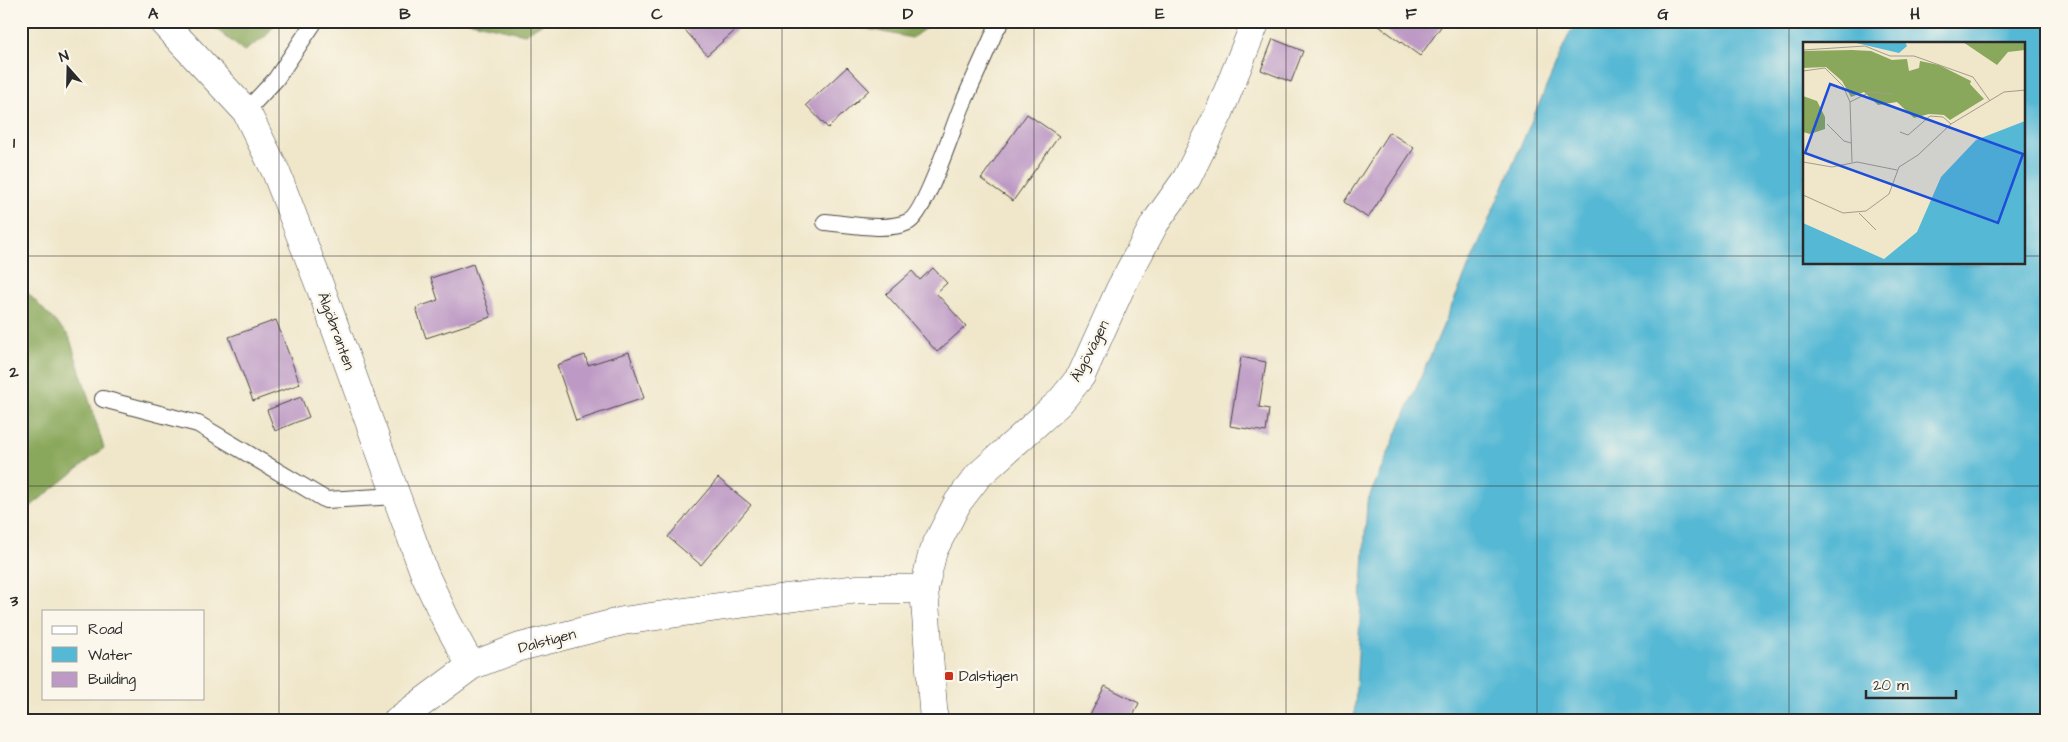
<svg xmlns="http://www.w3.org/2000/svg" width="2068" height="742" viewBox="0 0 2068 742" font-family="'Architects Daughter',sans-serif">
  <style>
    .forest { fill: #8aa85c; stroke: #5a6a44 }
    .water { fill: #55b8d4; stroke: #407280; fill-rule: evenodd }
    .building { fill: #bd9ac5 }
    .lines { fill: none; stroke-linecap: round; stroke-linejoin: round }
    .service-casing { stroke: #494743; stroke-width: 18 }
    .minor-casing { stroke: #494743; stroke-width: 29 }
    .tertiary-casing { stroke: #494743; stroke-width: 29 }
    .service { stroke: #fff; stroke-width: 16 }
    .minor { stroke: #fff; stroke-width: 28 }
    .tertiary { stroke: #fff; stroke-width: 28 }
    .grid { fill: none; stroke: #2b2b2b; stroke-width: 1; stroke-opacity: 0.55 }
    .poi-dot { fill: #c8321e; stroke: #fbf7ec; stroke-width: 2 }
    .labels { text-anchor: middle; dominant-baseline: central; stroke-width: 5; stroke-linejoin: round; paint-order: stroke }
    .street-label { font-size: 15px; fill: #2b2b2b; stroke: #fbf7ec }
    .poi-label { font-size: 15px; fill: #2b2b2b; stroke: #fbf7ec; text-anchor: start }
    .inset-road { fill: none; stroke: #a19c8b; stroke-width: 1 }
    .view { fill: #1d4ed8; fill-opacity: 0.15; stroke: #1d4ed8; stroke-width: 2.5 }
    .inset-edge { fill: none; stroke: #2b2b2b; stroke-width: 2.5 }
    .neatline { fill: none; stroke: #2b2b2b; stroke-width: 2 }
    .grid-label { font-size: 16px; text-anchor: middle; font-weight: bold; fill: #2b2b2b }
  </style>
  <rect width="100%" height="100%" fill="#fbf7ec"/>
  <filter id="ink" filterUnits="userSpaceOnUse"><feTurbulence type="fractalNoise" baseFrequency=".02" numOctaves="2"/><feDisplacementMap in="SourceGraphic" scale="10" xChannelSelector="R" yChannelSelector="G"/><feConvolveMatrix kernelMatrix="1 2 1 2 8 2 1 2 1" color-interpolation-filters="sRGB"/></filter>
  <filter id="wash" filterUnits="userSpaceOnUse"><feTurbulence type="fractalNoise" baseFrequency=".0096" numOctaves="4" result="noise"/><feDisplacementMap in="SourceGraphic" scale="20" xChannelSelector="R" yChannelSelector="G"/><feGaussianBlur stdDeviation="1.12" result="paint"/><feColorMatrix in="noise" values="0 0 0 0 0 0 0 0 0 0 0 0 0 0 0 0 0 1.4 0 .05"/><feComposite in="paint" operator="in"/></filter>
  <g filter="url(#wash)">
    <rect width="100%" height="100%" fill="#f0e7cb"/>
    <path class="forest" d="M206,21H277L265,37L244,51Z
      M467,21H546L525,34Z
      M840,21H935L912,38L845,24Z
      M21,286L69,336L104,448L21,514Z"/>
    <path class="water" d="M1582,21H2047V721H1354L1367,502L1570,32ZM1804,44H2024V264H1804Z"/>
    <g id="blocks">
      <path class="building" d="M677,21H742L744,23L707,55Z
        M1372,21H1445L1420,56Z
        M1273,39L1303,51L1291,82L1261,70Z
        M847,67L869,90L828,128L806,105Z
        M1027,114L1059,136L1013,201L981,179Z
        M1389,132L1414,148L1368,218L1344,202Z
        M473,264L491,317L426,338L416,308L438,300L431,278Z
        M933,268L947,283L936,293L966,326L937,352L886,294L912,271L920,280Z
        M276,320L300,384L253,401L229,337Z
        M629,352L644,398L576,421L557,365L585,355L588,365Z
        M1241,357L1266,362L1259,407L1269,409L1266,432L1230,426Z
        M301,397L309,417L275,431L267,410Z
        M718,478L751,505L701,565L668,537Z
        M1105,686L1139,703L1131,721H1087Z"/>
    </g>
  </g>
  <g filter="url(#ink)">
    <use href="#blocks" fill-opacity="0" stroke="#494743" stroke-width="1"/>
    <g class="lines">
      <defs>
        <path id="service" d="M246,111L276,79L315,21
          M825,222C849,224 887,232 908,222C925,215 953,127 962,106C973,80 985,55 996,29L1002,21
          M103,399L198,424L326,500L397,496"/>
        <path id="minor" d="M162,21L246,111L276,172L324,297L425,575L446,620L471,666
          M397,721L471,666L520,647L623,621L732,605L858,589H924"/>
        <path id="tertiary" d="M934,721L924,589L933,551L958,502L978,476L1060,402L1081,376L1120,289L1155,223L1187,178L1219,113L1256,21"/>
      </defs>
      <use href="#service" class="service-casing"/>
      <use href="#minor" class="minor-casing"/>
      <use href="#tertiary" class="tertiary-casing"/>
      <use href="#service" class="service"/>
      <use href="#minor" class="minor"/>
      <use href="#tertiary" class="tertiary"/>
    </g>
  </g>
  <path class="grid" d="M279,21V721M531,21V721M782,21V721M1034,21V721M1286,21V721M1537,21V721M1789,21V721M21,256H1804M2024,256H2047M21,486H2047"/>
  <rect class="poi-dot" x="944" y="671" width="10" height="10" rx="2.5"/>
  <g class="labels">
    <g class="street-label">
      <text transform="translate(336 331) rotate(70)">Älgöbranten</text>
      <text transform="translate(1090 351) rotate(-63)">Älgövägen</text>
      <text transform="translate(547 641) rotate(-15)">Dalstigen</text>
    </g>
    <g class="poi-label">
      <text x="959" y="676">Dalstigen</text>
    </g>
  </g>
  <g transform="translate(1803 42)">
    <rect width="222" height="222" fill="#f0e7cb"/>
    <path d="M160,0H222V8L205,10L194,23ZM49,8L68,9L89,18L104,17L106,29L116,26L117,19L136,23L168,39L167,42L181,57L147,78L141,73L126,72L111,76L94,60L75,63L61,50L48,55L39,39L23,25L0,26V9ZM0,54L14,59L22,75V87L7,92L0,90Z" fill="#8aa85c"/>
    <path d="M49,0H102L104,4L96,11ZM222,79V222H0V181L81,217L114,190L138,135L173,98Z" fill="#55b8d4"/>
    <path class="inset-road" d="M0,8L62,4L87,14H111L170,35L187,59M0,29L22,26L40,44L47,60L49,120M47,60L67,50L89,52M24,82L41,99L48,101M97,90L105,93L127,74L140,75L148,82M0,120L29,125L54,120L94,128M0,153L40,171L63,169L86,152L96,125L115,113L148,82L201,50L223,48M56,171L73,188"/>
    <path class="view" d="M27,42L220,112L195,181L2,111Z"/>
    <rect width="222" height="222" class="inset-edge"/>
  </g>
  <rect width="2068" height="742" fill="none" stroke="#fbf7ec" stroke-width="55"/>
  <rect x="42" y="610" width="162" height="90" fill="#fbf7ec" stroke="#a8a59f"/>
  <rect x="52" y="626" width="25" height="8" fill="#ffffff" stroke="#a8a59f"/>
  <text x="88" y="634" font-size="15" fill="#2b2b2b">Road</text>
  <rect x="52" y="647" width="25" height="15" fill="#55b8d4" stroke="#a8a59f"/>
  <text x="88" y="660" font-size="15" fill="#2b2b2b">Water</text>
  <rect x="52" y="672" width="25" height="15" fill="#bd9ac5" stroke="#a8a59f"/>
  <text x="88" y="684" font-size="15" fill="#2b2b2b">Building</text>
  <g transform="translate(68 68) rotate(340)" stroke="#fbf7ec" stroke-width="4" paint-order="stroke">
  <path d="M0-4L9 19L0 12L-9 19Z" fill="#2b2b2b"/>
  <text y="-8" font-size="14" font-weight="bold" text-anchor="middle" fill="#2b2b2b">N</text>
  </g>
  <path d="M1866 690v8h90v-8" fill="none" stroke="#2b2b2b" stroke-width="2.5"/>
  <text x="1873" y="690" font-size="15" fill="#2b2b2b" stroke="#fbf7ec" stroke-width="4" paint-order="stroke">20 m</text>
  <rect x="28" y="28" width="2012" height="686" class="neatline"/>
  <g class="grid-label">
    <text x="153" y="19">A</text>
    <text x="405" y="19">B</text>
    <text x="657" y="19">C</text>
    <text x="908" y="19">D</text>
    <text x="1160" y="19">E</text>
    <text x="1411" y="19">F</text>
    <text x="1663" y="19">G</text>
    <text x="1915" y="19">H</text>
    <text x="14" y="148">1</text>
    <text x="14" y="377">2</text>
    <text x="14" y="606">3</text>
  </g>
</svg>
